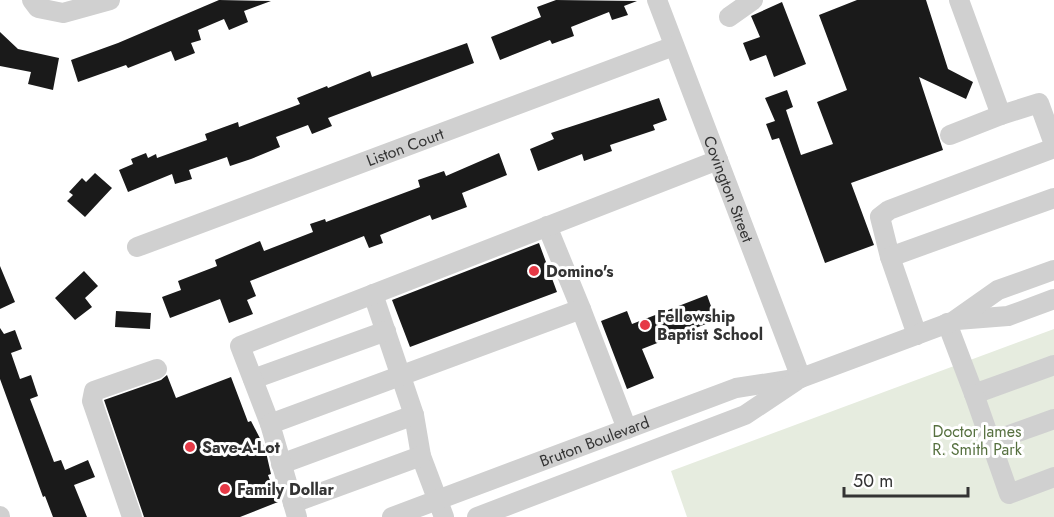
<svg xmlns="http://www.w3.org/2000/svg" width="1054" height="517" viewBox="0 0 1054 517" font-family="Jost,sans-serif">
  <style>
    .green { fill: #e6ecdf }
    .building { fill: #1a1a1a }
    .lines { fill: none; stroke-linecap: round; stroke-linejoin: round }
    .minor { stroke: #d0d0d0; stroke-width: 20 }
    .poi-dot { fill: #e63946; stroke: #fff; stroke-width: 2 }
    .labels { text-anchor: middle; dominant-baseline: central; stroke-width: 6; stroke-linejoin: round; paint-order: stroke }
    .street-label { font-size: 16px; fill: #333; stroke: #fff }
    .poi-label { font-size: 16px; font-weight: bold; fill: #333; stroke: #fff; text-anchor: start }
    .park-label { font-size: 16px; fill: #56703f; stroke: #fff }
  </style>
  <rect width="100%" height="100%" fill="#fff"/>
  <path class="green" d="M1054,329V517H687L671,471Z"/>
  <path class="building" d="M219,0L271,1L244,11L248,22L229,30L224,19L198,30L201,40L191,43L195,53L175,61L171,51L128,68L126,65L78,82L71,60L118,43Z
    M556,0L637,1L624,6L628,15L612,20L609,12L571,27L574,36L552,44L550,40L500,60L491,37L541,17L537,7Z
    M857,0H926L948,69L973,82L966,99L919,77L943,150L851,183L874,245L825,263L779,138L772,140L766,124L775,121L765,98L787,90L793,107L786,110L801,155L833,144L817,102L847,90L819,15Z
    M782,2L806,64L774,77L766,55L750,61L743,43L760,37L751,16Z
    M0,32L18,49L59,58L53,90L28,84L31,72L0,66Z
    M467,43L474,63L328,118L332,126L312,134L308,125L276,137L280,147L251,159L230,166L227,157L189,170L192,179L175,184L172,174L128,192L119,170L133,164L131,159L146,153L148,158L156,154L157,158L207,140L205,134L238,122L239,127L300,104L297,98L327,86L328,88L370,71L372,77Z
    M659,98L667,120L653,125L655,130L610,145L612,151L584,161L582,154L538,171L530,149L554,139L551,133Z
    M499,153L507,175L462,193L467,207L432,220L430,215L380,235L383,243L369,248L364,236L250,281L256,296L247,300L253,314L229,323L220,299L170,318L162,297L181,290L178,281L217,266L215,260L260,241L264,251L313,232L310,224L325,219L326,222L420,187L418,180L444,171L446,176Z
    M95,173L112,188L85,217L67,201L73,195L69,192L82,178L86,182Z
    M539,243L557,292L410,347L392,300Z
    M0,266L15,302L0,309Z
    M84,271L98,286L85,298L92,307L75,320L55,298Z
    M707,295L716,320L642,349L654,378L627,389L601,321L627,311L632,324Z
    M116,311L151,313L150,329L115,327Z
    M0,328L4,334L15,330L22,349L11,353L20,379L31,375L38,396L30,399L54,462L61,460L65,470L88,460L95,477L74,485L87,517H53L45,496L43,497L0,379Z
    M167,375L176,398L231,377L248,422L251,421L265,448L271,474L268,475L278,502L240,517H144L104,400L161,380Z"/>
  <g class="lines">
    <g class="minor">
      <path d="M32,0L38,8L63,13L110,0"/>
      <path id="s1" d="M657,0L801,378"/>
      <path d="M959,0L1001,115L1039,103L1054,144"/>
      <path d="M729,17L753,0"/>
      <path d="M950,135L1001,115"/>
      <path d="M547,226L581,309"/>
      <path id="s2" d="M137,247L674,46"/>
      <path d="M890,257L880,217L889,210L1054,148"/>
      <path d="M373,294L414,415L421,456L444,517"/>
      <path d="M957,320L1008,316L1054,299"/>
      <path d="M947,323L974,394L1054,365"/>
      <path d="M917,335L890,257L1054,198"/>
      <path d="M253,379L386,331"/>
      <path d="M974,394L1009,494L1054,477"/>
      <path d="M270,424L240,346L718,160"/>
      <path d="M990,442L1054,419"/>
      <path d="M281,464L414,415"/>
      <path d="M293,503L421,456"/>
      <path d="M0,516V517"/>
      <path d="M132,517L92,401L94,391L157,369"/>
      <path d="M297,517L270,424L581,309L627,429"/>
      <path id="s3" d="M392,517L736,388L801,378L954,321L998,290L1054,270"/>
      <path d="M477,517L745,415L796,381"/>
    </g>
  </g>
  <g class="poi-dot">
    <circle cx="534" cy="271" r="6"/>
    <circle cx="645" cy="325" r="6"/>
    <circle cx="190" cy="447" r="6"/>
    <circle cx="225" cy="489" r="6"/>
  </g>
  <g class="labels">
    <g class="street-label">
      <text stroke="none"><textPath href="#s2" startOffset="286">Liston Court</textPath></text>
      <text stroke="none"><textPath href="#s1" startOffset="202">Covington Street</textPath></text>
      <text stroke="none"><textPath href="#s3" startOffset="216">Bruton Boulevard</textPath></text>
    </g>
    <g class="poi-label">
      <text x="546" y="271">Domino's</text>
      <text x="657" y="316">Fellowship<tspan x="657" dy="18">Baptist School</tspan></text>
      <text x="202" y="447">Save-A-Lot</text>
      <text x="237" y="489">Family Dollar</text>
    </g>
    <g class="park-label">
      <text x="977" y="431">Doctor James<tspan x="977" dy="18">R. Smith Park</tspan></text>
    </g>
  </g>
  <path d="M844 487v9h124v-9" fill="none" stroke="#333333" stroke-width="3"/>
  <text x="853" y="487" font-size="18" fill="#333333" stroke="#ffffff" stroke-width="4.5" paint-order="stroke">50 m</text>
</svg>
